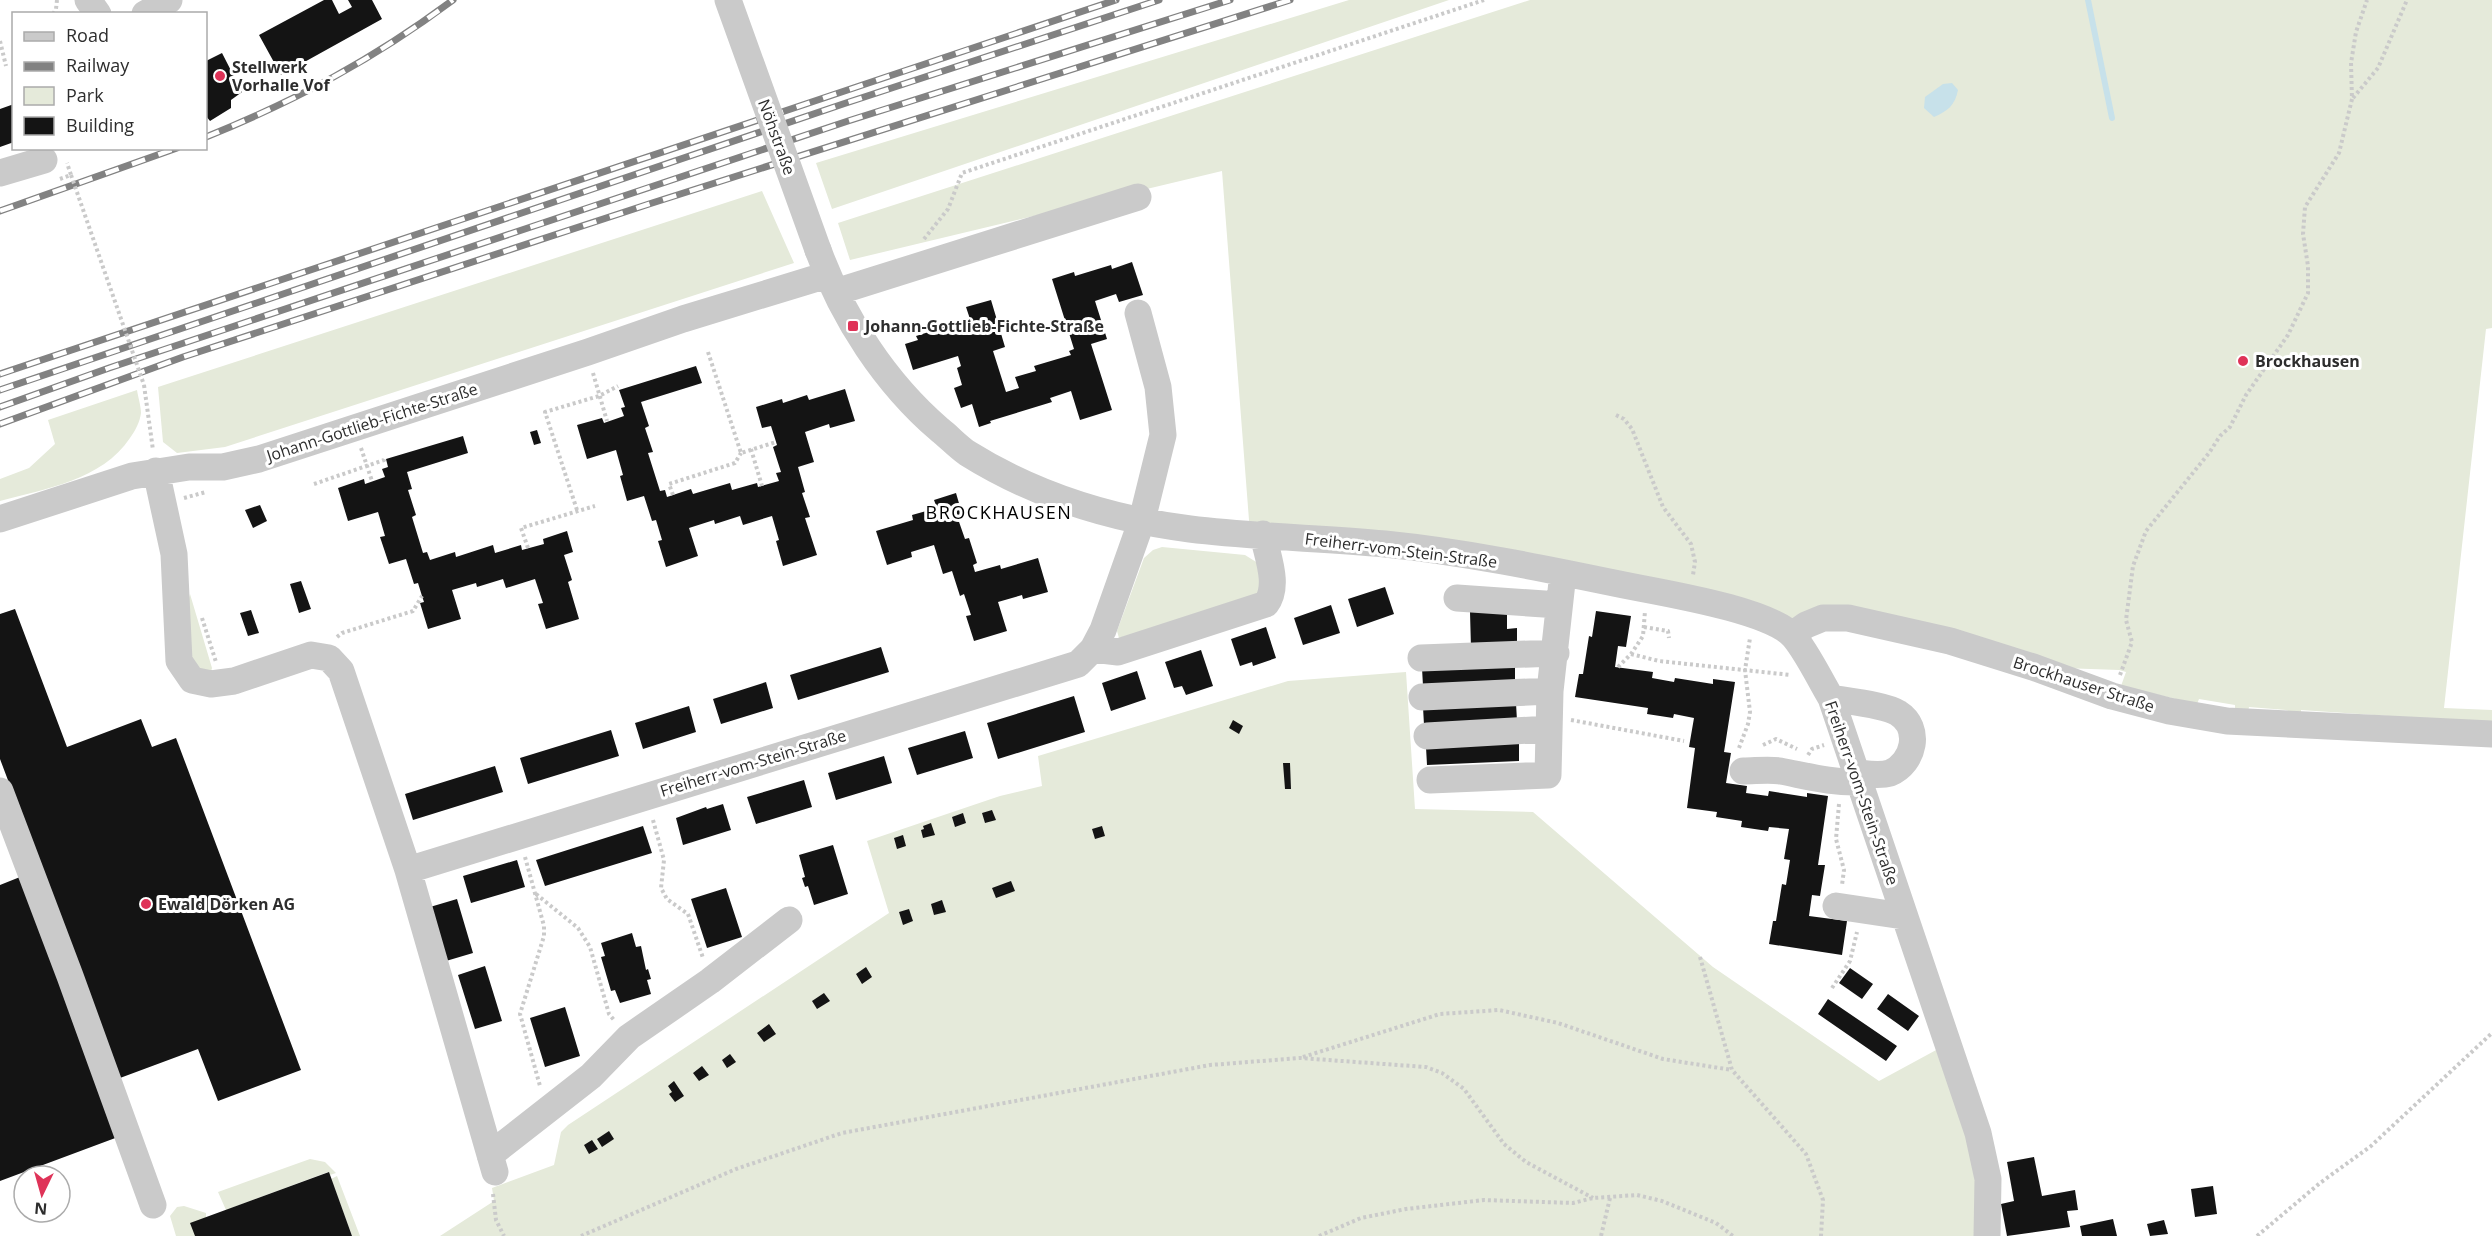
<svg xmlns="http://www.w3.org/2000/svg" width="2492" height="1236" viewBox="0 0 2492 1236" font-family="'Open Sans',sans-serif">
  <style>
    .green { fill: #e5eada }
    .water { fill: #c7e1ea }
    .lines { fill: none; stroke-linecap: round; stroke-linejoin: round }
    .stream { stroke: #c7e1ea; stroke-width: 6 }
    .building { fill: #141414 }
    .path { stroke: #cacaca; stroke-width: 4; stroke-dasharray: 3 3; stroke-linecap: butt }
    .minor { stroke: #cacaca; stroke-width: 27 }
    .rail-casing { stroke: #828282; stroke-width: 7 }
    .rail { stroke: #fff; stroke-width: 4.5; stroke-dasharray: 14; stroke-linecap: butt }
    .path-bridge { stroke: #cacaca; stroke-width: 4; stroke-dasharray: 3 3; stroke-linecap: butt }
    .minor-bridge { stroke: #cacaca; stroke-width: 27 }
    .poi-dot { fill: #df3358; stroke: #fff; stroke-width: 2 }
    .labels { text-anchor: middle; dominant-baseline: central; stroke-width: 6; stroke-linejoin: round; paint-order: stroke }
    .poi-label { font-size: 16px; font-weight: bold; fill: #2d2d2d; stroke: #fff; text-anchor: start }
    .street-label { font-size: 16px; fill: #2d2d2d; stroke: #fff }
    .neighbourhood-label { font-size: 18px; letter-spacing: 1.5px; fill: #000; stroke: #fff }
  </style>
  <rect width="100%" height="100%" fill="#fff"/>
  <path class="green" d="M1349,0H1449L832,209L816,163Z
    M1530,0H2492V328L2486,329L2444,708L2492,710V723L2301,710V717L2286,710L2249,707L2248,712L2235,710V705L2199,699L2197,704L2121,686L2126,672L2119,670L2033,667L1950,641L1806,625L1709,603L1250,533L1222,171L850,260L838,223Z
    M762,191L794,263L225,447L177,453L163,442L158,387Z
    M137,390C138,397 141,406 141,413C140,422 135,431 130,438C102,480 45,489 0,501V479L29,468L55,444L48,420Z
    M1162,547L1245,555L1261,565L1259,598L1119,638L1117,631L1144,558L1153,550Z
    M190,594L212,668L210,675C202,671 189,660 187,651C183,637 186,608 190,594Z
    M1406,672L1415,809L1533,812L1713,967L1879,1081L1938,1049L1976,1133L1985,1236H440L494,1201L492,1188L554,1165L561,1132L568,1125L889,913L867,841L1000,796L1042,786L1038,756L1288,681Z
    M310,1159L325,1162L336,1173L330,1175L328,1172L226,1210L218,1192Z
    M337,1176L360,1236H352L331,1179Z
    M184,1206L206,1213V1217L195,1236H176L170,1216L177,1207Z"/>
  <path class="water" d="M1952,83L1958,90C1955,105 1948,111 1934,117L1924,108L1925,97L1943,84Z"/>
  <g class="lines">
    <path class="stream" d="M2088,0L2112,118"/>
  </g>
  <path class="building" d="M324,0H332L339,14L352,7L348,0H372L382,19L281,75L259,35Z
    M222,53L242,92L231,100V108L210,121L206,116V61Z
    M14,104V142L0,147V109Z
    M1132,262L1143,295L1119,302L1116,294L1095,301L1107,339L1091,344L1112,410L1080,420L1071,391L1050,398L1052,402L990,421L991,423L979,427L972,404L961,408L954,388L962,385L957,368L961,366L958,356L913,370L905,344L918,340L916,336L970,319L966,307L991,300L1005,347L993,351L1006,392L1019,388L1015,377L1036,371L1034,366L1071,355L1069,351L1074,349L1052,279L1074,272L1075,276L1111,265L1112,269Z
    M696,366L702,383L641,402L649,426L645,428L653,452L648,453L660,491L665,490L667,497L691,489L693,494L730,483L732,490L757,483L758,487L779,481L776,473L781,472L773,447L777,445L771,426L762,428L756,407L782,399L783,403L807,395L809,400L845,389L855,421L830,428L829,424L805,432L814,462L798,467L805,492L802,493L810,517L805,518L817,555L783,566L776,541L779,540L772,516L743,525L740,516L715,524L714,520L689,528L698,556L666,567L658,541L662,540L656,520L652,521L644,496L627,501L620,476L623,475L616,450L587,459L577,425L602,418L604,423L624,416L621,408L625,407L619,390Z
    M537,430L541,443L534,445L530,432Z
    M463,436L468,453L407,472L412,489L408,490L416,515L412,517L423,553L427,552L430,560L455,552L456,557L493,545L495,553L521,545L522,550L544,544L543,539L567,531L573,552L564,555L572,580L568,582L579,619L546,629L538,604L543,603L535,579L506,588L503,579L477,587L476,583L452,590L461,619L428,629L420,603L424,602L422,596L418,583L414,584L406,559L389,564L380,537L385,536L378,512L348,521L338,488L364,479L365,484L385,477L382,469L388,467L386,459Z
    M956,493L963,517L958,519L965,539L969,538L977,563L973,565L975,572L1000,565L1001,569L1038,558L1048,592L1023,599L1022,595L998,602L1007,631L974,641L966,616L971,615L964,594L960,596L952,571L943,574L934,545L911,552L912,557L887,565L876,531L913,520L912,515L937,508L934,500Z
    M260,505L267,521L253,528L245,510Z
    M301,581L311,609L299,613L290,584Z
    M1385,587L1394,614L1357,627L1348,599Z
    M1331,605L1340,633L1303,645L1294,618Z
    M15,609L67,747L141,719L152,747L176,738L301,1070L218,1101L198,1049L120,1078L0,759V614Z
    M251,610L259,633L248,636L240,613Z
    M1507,610V629L1517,628V646L1471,648L1470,612Z
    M1596,611L1631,616L1626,647L1618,646L1615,667L1653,672L1652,678L1674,682L1675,678L1713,684V679L1735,682L1724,752L1731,753L1726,783L1747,786L1746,793L1768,796L1769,791L1807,797V793L1828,796L1818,865H1825L1820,896L1812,895L1809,916L1847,921L1842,955L1769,944L1773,921H1776L1782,884L1786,885L1790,860L1784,859L1789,829L1769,827L1768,831L1741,827L1742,821L1716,817L1717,812L1687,808L1695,748L1689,747L1694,718L1674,714L1673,718L1647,714L1648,708L1575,697L1579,674H1583L1589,636L1592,637Z
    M1266,627L1276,658L1253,666L1252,662L1240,666L1231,639Z
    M881,647L889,672L798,700L790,675Z
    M1201,650L1213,686L1186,695L1182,686L1174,688L1165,662Z
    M1515,664V682L1423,686L1422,668Z
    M1137,671L1146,699L1111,711L1102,683Z
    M766,682L773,708L721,724L713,699Z
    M1074,696L1085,732L998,759L987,723Z
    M1516,703L1517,721L1424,725L1423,707Z
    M689,706L696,732L643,749L635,723Z
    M1233,720L1243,726L1239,734L1229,728Z
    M611,730L619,756L528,784L520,758Z
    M965,731L973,758L917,775L908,748Z
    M1519,743V761L1427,765L1426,747Z
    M884,756L892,783L836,800L828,773Z
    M1283,763H1290L1291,789H1285Z
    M495,766L503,792L413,820L405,794Z
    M804,780L812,807L756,824L747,797Z
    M723,804L731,830L683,845L676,818L706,807L707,809Z
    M992,810L996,820L985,823L982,813Z
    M963,813L966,823L955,827L952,817Z
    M931,823L935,835L923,838L921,830L924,829L923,826Z
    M643,826L652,853L545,886L536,860Z
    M1102,826L1105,836L1095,839L1092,829Z
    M903,835L906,846L897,849L894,838Z
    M833,845L848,894L814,905L808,886L805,887L802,878L805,877L799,855Z
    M517,860L525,887L471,903L463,876Z
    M20,877L118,1137L0,1181V885Z
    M1011,881L1015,891L996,898L992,888Z
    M726,888L742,937L707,948L691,899Z
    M457,899L473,953L446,961L430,907Z
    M942,900L946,912L934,915L931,904Z
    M909,909L913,921L903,925L899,912Z
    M632,933L636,947L641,946L646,970L648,969L651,979L647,980L651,994L620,1003L615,990L611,991L601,957L605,956L601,943Z
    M485,966L502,1021L475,1029L458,975Z
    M866,967L872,977L862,984L856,974Z
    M1850,968L1873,984L1862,999L1839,983Z
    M824,993L830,1001L817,1009L812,1001Z
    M1888,994L1919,1016L1908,1031L1877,1009Z
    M1828,999L1897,1046L1886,1061L1818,1014Z
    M565,1007L580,1056L545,1067L530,1018Z
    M769,1024L776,1034L764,1042L757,1033Z
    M730,1054L736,1062L727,1068L722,1060Z
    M702,1066L709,1075L699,1081L693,1073Z
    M674,1081L684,1096L675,1102L669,1094L672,1092L668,1086Z
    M609,1131L614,1139L602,1147L597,1139Z
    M592,1140L598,1149L589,1154L584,1145Z
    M2034,1157L2042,1196L2075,1190L2078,1210L2067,1211L2070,1227L2007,1236L2001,1204L2014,1201L2007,1162Z
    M329,1172L352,1236H195L190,1223Z
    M2213,1186L2217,1214L2195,1217L2191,1189Z
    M2113,1219L2117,1236H2082L2080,1226Z
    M2164,1220L2168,1234L2150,1236L2147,1224Z"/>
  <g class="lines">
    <path class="path" d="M53,14L56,9L57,0
      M0,41L6,66
      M2353,98L2378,68L2407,0
      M60,179L71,175L67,163
      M924,239L948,209L962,173L1484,0
      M708,352L741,453L776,442
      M593,373L607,421
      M144,385L153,450
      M1616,415L1624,419L1632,429L1663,507L1691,544L1695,562L1693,575
      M361,448L372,481
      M751,449L762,486
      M314,484L384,460L385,457
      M673,495L669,484L735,463L741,453
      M184,498L206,492
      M577,510L545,412L599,396L618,386
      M528,548L521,528L595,506
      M202,618L216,662
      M1644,627L1668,631L1669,638
      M337,637L342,633L413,611L422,596
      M1631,654L1659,661L1791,675
      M1618,667L1631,654L1643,636L1645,611
      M2120,675L2132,642L2126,620L2133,566L2146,531L2209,453L2220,436L2230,427L2246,395L2288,335L2308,293V266L2303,234L2305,207L2339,153L2352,99L2351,63L2356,32L2367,0
      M1571,720L1684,741
      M1763,745L1776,739L1797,749
      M1739,748L1748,724L1750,712L1745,670L1750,638
      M1808,755L1812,749L1824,745
      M1839,804L1836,839L1844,870L1842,885
      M653,820L664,860L661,888L667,899L688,914L703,958
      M525,857L544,926V936L520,1014L540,1086
      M536,894L578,928L590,947L609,1014L614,1020
      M1700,957L1732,1070L1806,1154L1823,1200L1821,1236
      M1832,988L1850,961L1857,932
      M1303,1057L1440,1014L1499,1010L1558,1023L1663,1059L1732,1070
      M493,1194L496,1220L504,1236
      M581,1236L736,1169L842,1133L1210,1065L1300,1058L1426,1067L1442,1073L1464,1089L1504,1144L1526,1162L1593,1198
      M1319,1236L1361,1218L1406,1209L1484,1200L1573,1203L1593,1198L1637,1195L1662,1201L1716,1223L1733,1236
      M1601,1236L1610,1198
      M2257,1236L2320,1183L2371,1146L2492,1033"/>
    <path class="minor" d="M88,0L98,14
      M145,14L169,0
      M0,173L44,160
      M818,250C843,318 885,383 940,430C949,437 957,446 967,453C1034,495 1112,519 1190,529C1255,537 1320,538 1385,544C1464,552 1542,568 1619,584C1657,592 1770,609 1794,637C1808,654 1819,678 1831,698L1978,1133L1988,1179L1987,1236
      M836,292L1138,197
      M156,471L174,554L179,661L192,680L211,684L234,681L311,655L329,658L341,671L408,870L495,1172
      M0,519L132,476L189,467H223L259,459L588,352L683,319L827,275
      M1457,598L1559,605
      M1792,635L1806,625L1823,618H1848L1950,641L2033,667L2112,696L2169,711L2227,721L2492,734
      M1093,649L1118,652L1266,604C1280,585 1267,556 1263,534
      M1421,658L1556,653
      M1422,697L1550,691
      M1831,698C1847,701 1886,705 1898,713C1922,728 1914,763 1890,773C1880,776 1868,774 1858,773
      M1427,736L1549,729
      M1743,771C1755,771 1769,769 1780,771C1807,776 1832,783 1860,782
      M1430,780L1548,775L1550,691L1563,573
      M0,791L70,976L153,1205
      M408,870L1078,664L1093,649L1103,630L1142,520L1163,435L1158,387L1138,313
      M1836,906L1903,916
      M490,1155L591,1076L629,1037L710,981L789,920"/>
    <defs>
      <path id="rail" d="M206,137C297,100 374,59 453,0
        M0,211L177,148
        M0,374L1116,0
        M0,390L843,104L1159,0
        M0,407L109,368L848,121L1230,0
        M0,424L183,357L649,204L1290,0"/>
    </defs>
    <use href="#rail" class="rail-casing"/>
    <use href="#rail" class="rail"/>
    <path class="path-bridge" d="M71,175L144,385"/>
    <path class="minor-bridge" d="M728,0L818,250"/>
  </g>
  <g class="poi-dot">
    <circle cx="220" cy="76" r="6"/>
    <rect x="847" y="320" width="12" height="12" rx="3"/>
    <circle cx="2243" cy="361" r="6"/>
    <circle cx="146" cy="904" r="6"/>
  </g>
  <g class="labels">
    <g class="poi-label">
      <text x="232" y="67">Stellwerk<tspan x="232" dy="18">Vorhalle Vof</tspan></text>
      <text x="865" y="326">Johann-Gottlieb-Fichte-Straße</text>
      <text x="2255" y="361">Brockhausen</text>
      <text x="158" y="904">Ewald Dörken AG</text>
    </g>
    <g class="street-label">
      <text transform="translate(777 137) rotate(70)">Nöhstraße</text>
      <text transform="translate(372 422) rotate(-18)">Johann-Gottlieb-Fichte-Straße</text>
      <text transform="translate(1401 550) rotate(7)">Freiherr-vom-Stein-Straße</text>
      <text transform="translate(2084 684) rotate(18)">Brockhauser Straße</text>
      <text transform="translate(753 763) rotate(-17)">Freiherr-vom-Stein-Straße</text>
      <text transform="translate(1862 793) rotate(71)">Freiherr-vom-Stein-Straße</text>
    </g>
    <g class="neighbourhood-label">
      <text x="999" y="512">BROCKHAUSEN</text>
    </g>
  </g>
  <rect x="12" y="12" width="195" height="138" fill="#ffffff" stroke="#ababab" stroke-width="1.5"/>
  <rect x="24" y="32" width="30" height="9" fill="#cacaca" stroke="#ababab" stroke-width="1.5"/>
  <text x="66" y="42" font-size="18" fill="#2d2d2d">Road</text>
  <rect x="24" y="62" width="30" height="9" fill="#828282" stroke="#ababab" stroke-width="1.5"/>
  <text x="66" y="72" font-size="18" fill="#2d2d2d">Railway</text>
  <rect x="24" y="87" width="30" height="18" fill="#e5eada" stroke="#ababab" stroke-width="1.5"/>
  <text x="66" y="102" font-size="18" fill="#2d2d2d">Park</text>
  <rect x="24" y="117" width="30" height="18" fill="#141414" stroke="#ababab" stroke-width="1.5"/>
  <text x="66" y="132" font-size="18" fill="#2d2d2d">Building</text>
  <g transform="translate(42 1194) rotate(185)"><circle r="28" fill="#ffffff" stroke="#ababab" stroke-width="1.5"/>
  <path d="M0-4.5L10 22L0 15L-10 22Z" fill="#df3358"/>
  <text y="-9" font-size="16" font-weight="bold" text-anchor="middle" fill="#2d2d2d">N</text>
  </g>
</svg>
